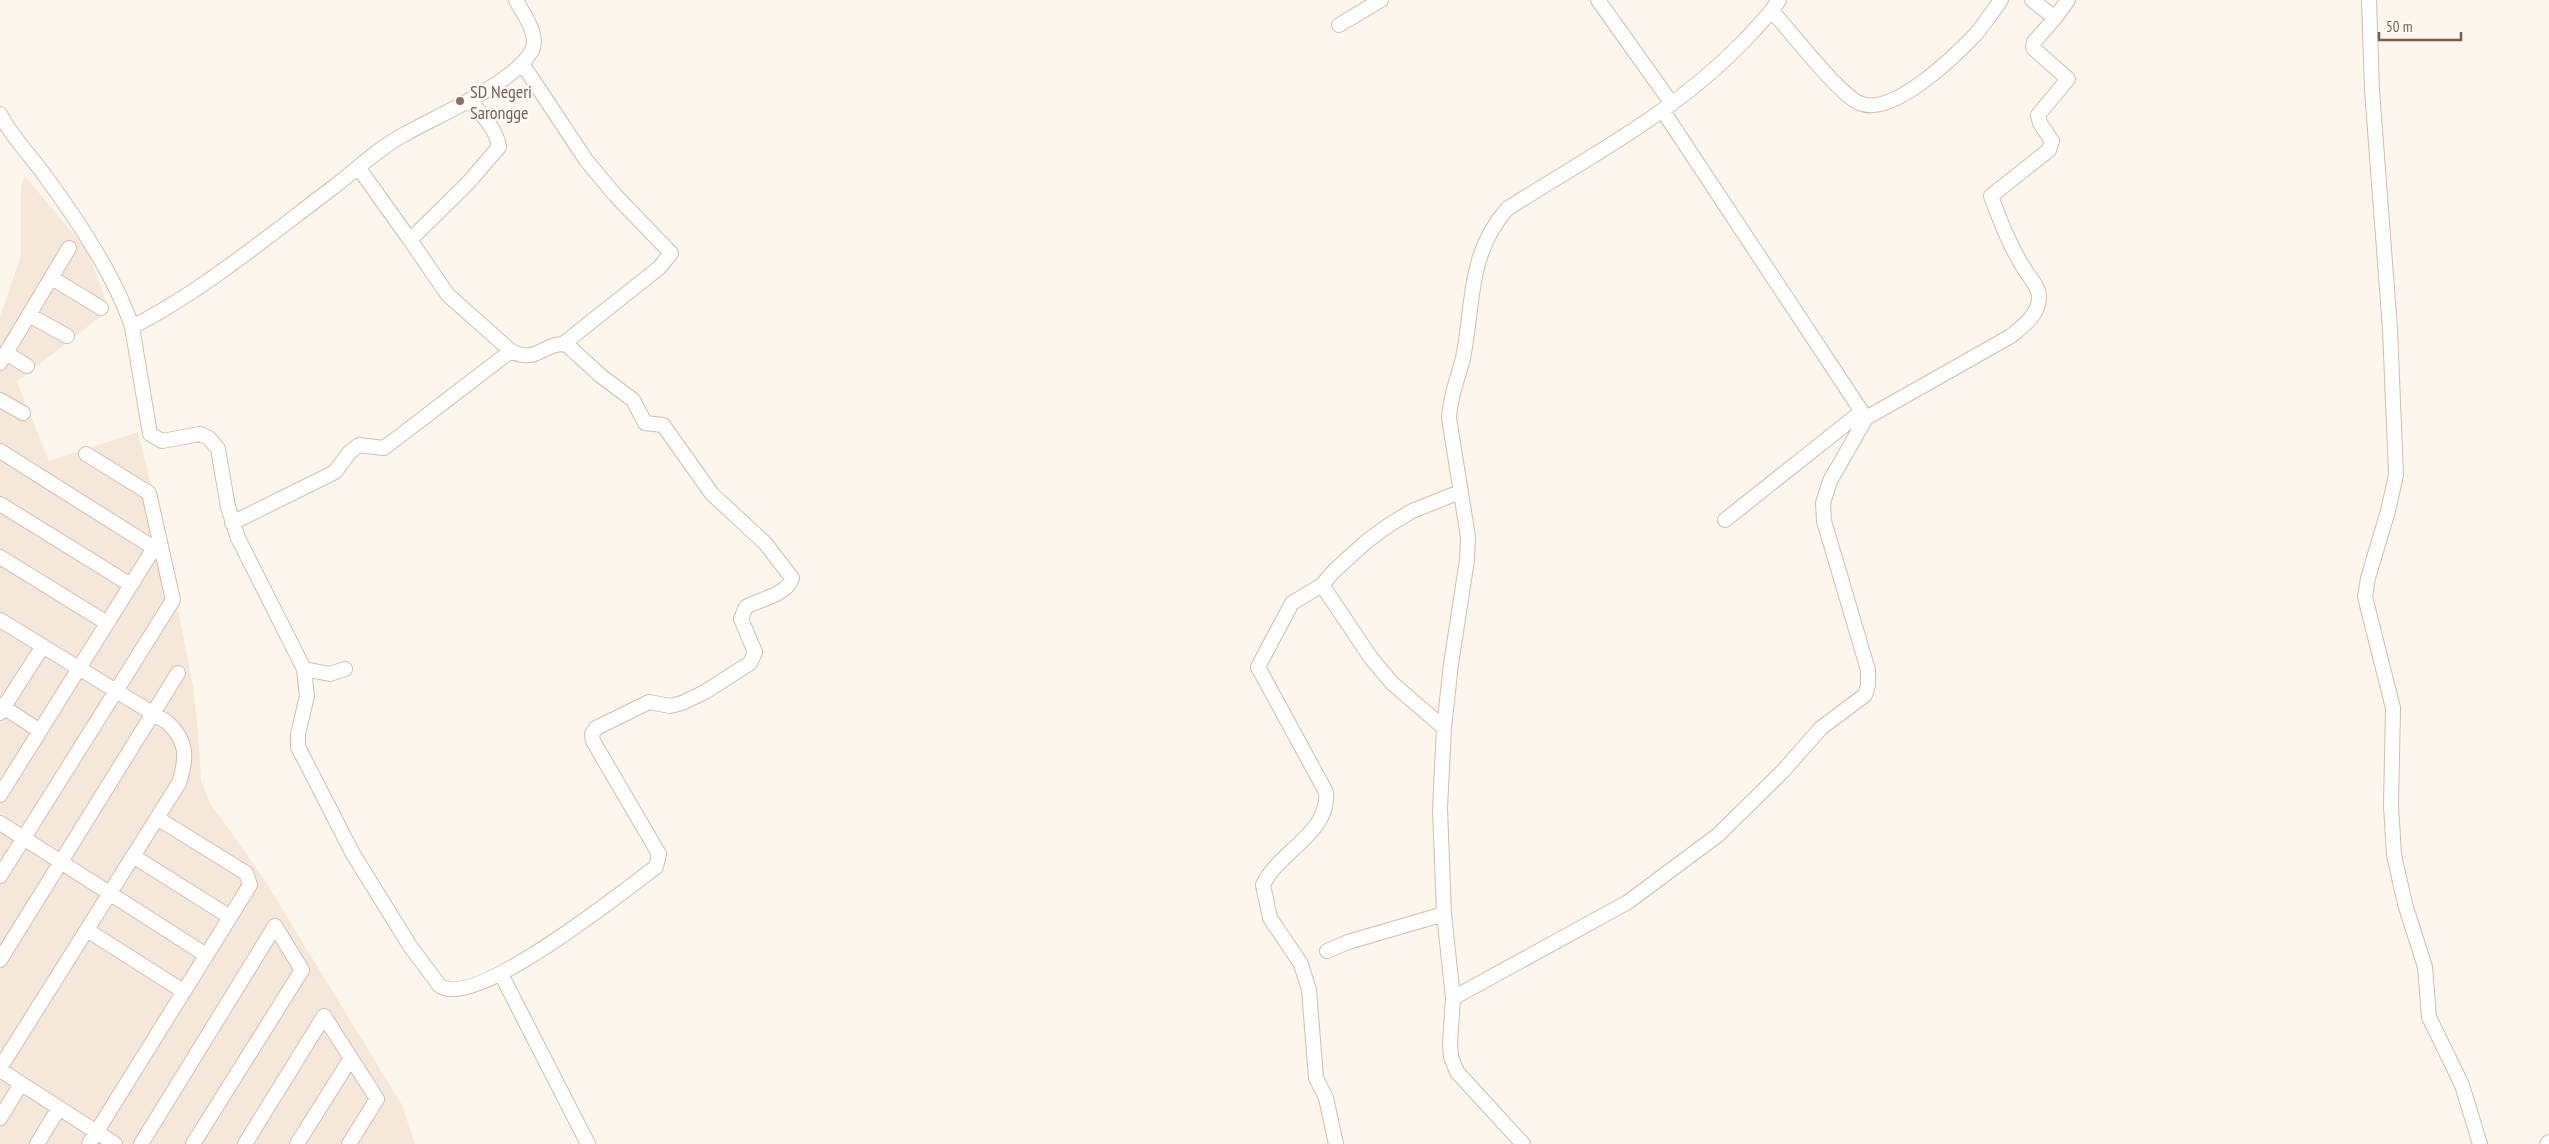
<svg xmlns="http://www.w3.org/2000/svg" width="2549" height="1144" viewBox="0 0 2549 1144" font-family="'PT Sans Narrow',sans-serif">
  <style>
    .residential { fill: #f5e8da }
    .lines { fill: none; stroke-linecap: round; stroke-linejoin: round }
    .minor-casing { stroke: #d1beb0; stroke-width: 16 }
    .minor { stroke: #fff; stroke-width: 14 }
    .education-dot { fill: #8d6e63; stroke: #fffaf3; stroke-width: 2 }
    .labels { text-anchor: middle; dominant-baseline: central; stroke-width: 4.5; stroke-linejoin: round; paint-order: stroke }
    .education-label { font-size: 18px; fill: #785e54; stroke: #fffaf3; text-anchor: start }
  </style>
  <rect width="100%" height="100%" fill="#fdf6ec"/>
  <path class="residential" d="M25,176L87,250L109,310L17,382L49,461L138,432L165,541L193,687L198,731L201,781L210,803L264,879L402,1105L415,1144H0V316L21,256V187Z"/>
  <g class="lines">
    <defs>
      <path id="minor" d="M1598,0L1672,104
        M2369,0L2372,90L2390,329L2396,475L2388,511L2368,578L2365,597L2393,708L2391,806L2394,855L2405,904L2425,967L2429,1017L2462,1085L2480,1144
        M1772,11C1790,31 1838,93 1859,103C1892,118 1955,56 1976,34C1985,23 1993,11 2001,0
        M2055,18L2068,0
        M1339,25L1381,0
        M523,65L586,160L615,195L671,253L660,267L563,344
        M1663,111L1866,418
        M0,114C11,136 29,154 43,173C74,215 116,278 132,327L150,434L162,441L200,434L209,438L218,449L228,507L238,538L304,669L307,696L298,734V747L353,854L410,946L439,985C473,1013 624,890 656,867L659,854L593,741L592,734L596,728L649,702L670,706L682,703L705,692L750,663L755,652L741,619L746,607C760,599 787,595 792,578L765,543L712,494L663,425L645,423L633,400L601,376L567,345C546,340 537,365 511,351L448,295L410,240L468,183L499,147C497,129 480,113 469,100
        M358,167L410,240
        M52,278L101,308
        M29,315L67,336
        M132,327C204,290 271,234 335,186C358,168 379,148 405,134C439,115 512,84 531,52C541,36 523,14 516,0
        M6,353L27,366
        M0,363L69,248
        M0,400L23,413
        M0,451L154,548L0,795
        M0,504L131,585
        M1725,520L1861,412
        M232,523L335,472L349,453L359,445L384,448L511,351
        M0,557L107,623
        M1322,585L1371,658L1392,683L1444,728
        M0,620L167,722C188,741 187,758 179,783L0,1068
        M304,669L330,674L345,669
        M0,705L40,731
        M0,713L43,646
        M0,823L206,955
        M133,856L230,917
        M0,876L173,600L149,493L86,454
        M87,930L183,991
        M1327,951L1348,942L1444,914
        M0,960L178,673
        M501,974L588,1144
        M1453,998L1628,902L1718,835L1783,771L1821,728L1865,695L1868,685V670L1824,521L1823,503L1830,481L1866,418L2011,336C2023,326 2039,315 2039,297C2039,288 2032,280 2027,273C2011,249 2001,223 1991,196L2049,150L2052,141L2040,123L2038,115L2068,79L2033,48L2034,42L2055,18L2032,0
        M0,1070L115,1144
        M0,1118L21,1084
        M37,1144L59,1108
        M89,1144L250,885L246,873L157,818
        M141,1144L275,926L302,970L193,1144
        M245,1144L324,1016L377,1099L349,1144
        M297,1144L351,1058
        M1336,1144L1326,1098L1316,1078L1309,990L1301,964L1270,918L1263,885C1279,851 1330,833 1326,792L1258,667L1292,603L1322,585L1334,571L1367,541L1389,525L1412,511L1460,492
        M1523,1144L1457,1072L1451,1057L1450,1044L1453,998L1444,914L1440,808L1444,728L1451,664L1467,560L1468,537L1449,418C1450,397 1458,378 1463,358C1474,304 1467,255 1507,209C1588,157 1674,113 1742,43C1755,29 1769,16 1779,0
        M2547,1144L2549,1142"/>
    </defs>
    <use href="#minor" class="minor-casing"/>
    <use href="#minor" class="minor"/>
  </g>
  <circle class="education-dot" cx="460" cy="101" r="5"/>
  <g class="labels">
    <g class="education-label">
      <text x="470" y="91">SD Negeri<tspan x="470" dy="21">Sarongge</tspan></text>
    </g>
  </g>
  <path d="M2379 32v8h82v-8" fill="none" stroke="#7a5c4d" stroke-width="2.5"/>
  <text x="2386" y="32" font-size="15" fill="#7a5c4d" stroke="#fffaf3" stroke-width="4" paint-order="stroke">50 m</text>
</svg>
